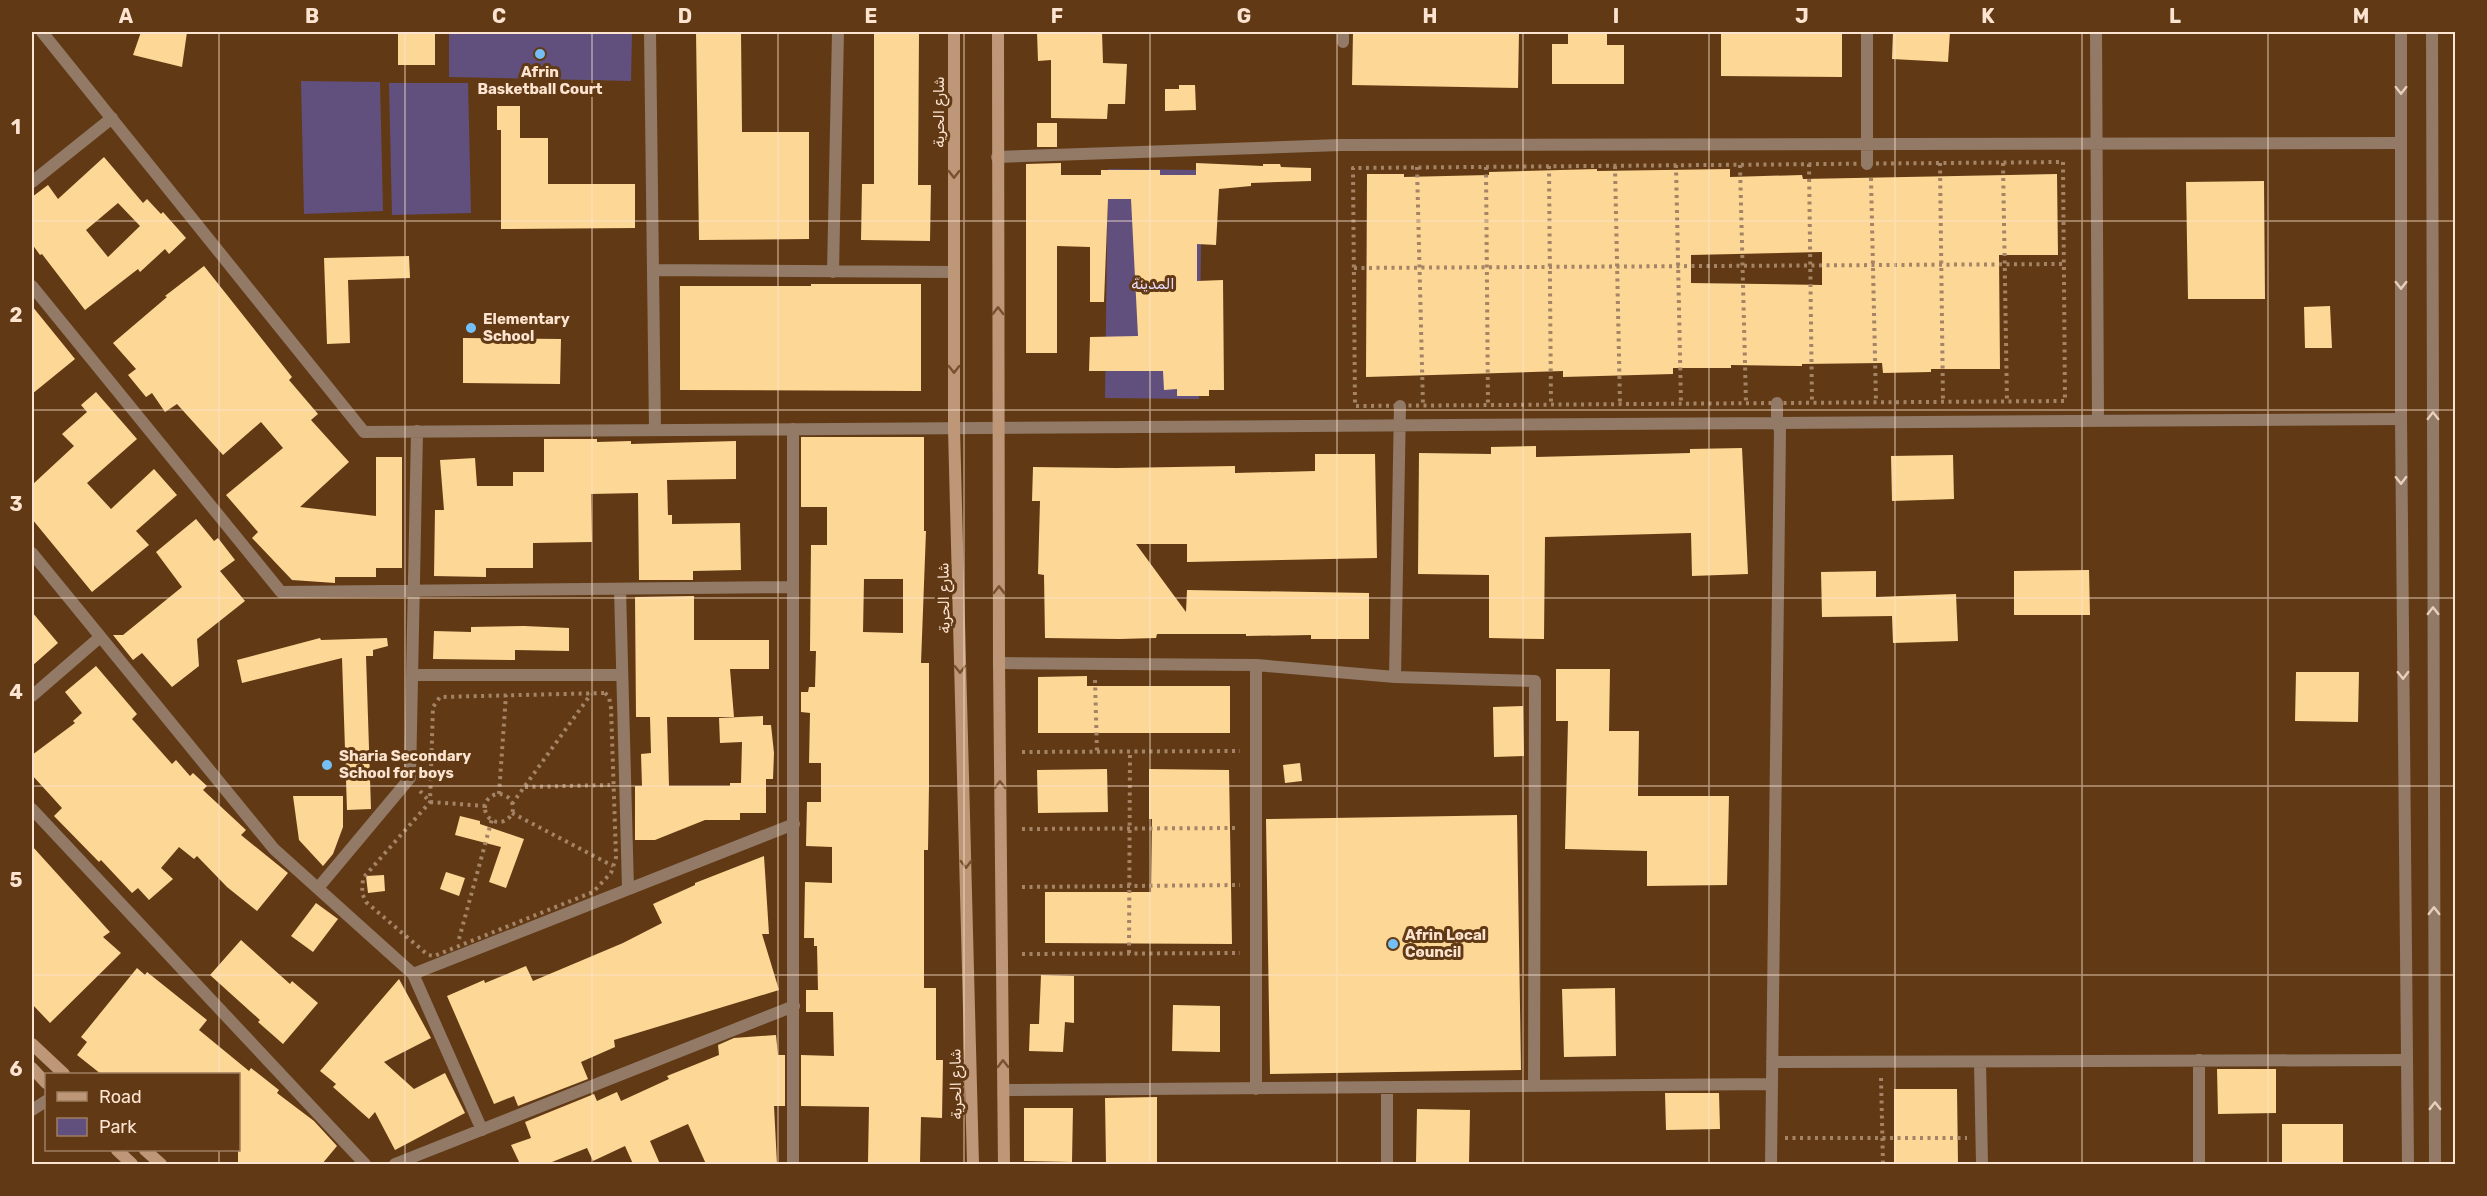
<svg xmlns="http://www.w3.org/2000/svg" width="2487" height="1196" viewBox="0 0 2487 1196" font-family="Rubik,Vazirmatn,sans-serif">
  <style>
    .green { fill: #61507d }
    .building { fill: #fdd795; fill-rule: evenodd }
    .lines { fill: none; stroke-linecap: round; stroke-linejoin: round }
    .path { stroke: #a48366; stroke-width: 4; stroke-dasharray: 3 4.5; stroke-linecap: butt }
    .minor { stroke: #927a66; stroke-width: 12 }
    .tertiary { stroke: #927a66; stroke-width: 12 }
    .secondary { stroke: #bd9777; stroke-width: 12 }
    .oneway { stroke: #e8cfbc }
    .oneway2 { stroke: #78512e }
    .grid { fill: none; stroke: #fde4d1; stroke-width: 1.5; stroke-opacity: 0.55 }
    .poi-dot { fill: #74c0f6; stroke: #613a15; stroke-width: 2 }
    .labels { text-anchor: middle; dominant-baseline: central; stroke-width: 6; stroke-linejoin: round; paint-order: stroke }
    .poi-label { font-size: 15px; font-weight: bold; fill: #fde4d1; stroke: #613a15; text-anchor: start }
    .street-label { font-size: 15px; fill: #fde4d1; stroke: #613a15 }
    .park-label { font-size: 15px; fill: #e6dbfb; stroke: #613a15 }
    .neatline { fill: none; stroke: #fde4d1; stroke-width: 2 }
    .grid-label { font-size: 20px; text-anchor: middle; font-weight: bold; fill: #fde4d1 }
  </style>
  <rect width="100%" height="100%" fill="#613a15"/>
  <path class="green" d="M449,32H632L631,81L449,77Z
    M301,81L380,82L383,211L304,214Z
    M389,83H468L471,213L392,215Z
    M1108,169L1202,170L1199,399L1105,398Z"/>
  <path class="building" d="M141,32H187L182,67L133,55Z
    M398,32H435V65H398Z
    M696,32H741L742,132H809V239L699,240Z
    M874,32H919L918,185H931L930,241L861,240L862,184H874Z
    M1037,32H1102L1103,63L1127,64L1125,104H1108L1107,119L1051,118V60L1038,61Z
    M1353,32H1519L1518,88L1352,85Z
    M1568,32H1607V45H1624V84H1552V44H1568Z
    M1721,32H1842V77L1721,76Z
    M1893,32H1950L1948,62L1892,59Z
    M1179,85H1195L1196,110L1165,111V89H1179Z
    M497,106H520V138H548V184H635V228L501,229V130H497Z
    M1037,123H1057V147H1037Z
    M104,157L143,203L147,199L161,214L163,212L186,238L169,254L165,249L140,272L138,269L85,310L42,254L40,255L32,244V197L48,185L58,199ZM118,203L140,226L108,257L86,230Z
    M1061,163V175H1101V170H1160V175H1196V163L1263,166V164H1280L1281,167L1311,168V181L1251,183V186L1219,189L1216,245L1197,244V281L1223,280L1224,390H1209V396H1177V389L1164,390L1163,371H1089L1090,337L1138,336L1131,199H1108L1104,302H1090V247L1057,246V353H1026V164Z
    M1597,169V171L1730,169V177L1802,175L1803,179L2057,174L2058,255H1999L2000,369H1931V372L1883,373L1882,363L1802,364V366L1731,365V368H1673V374L1563,377V371L1366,377L1367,174H1404V177L1489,175V172ZM1822,252V285L1691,283V255Z
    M2264,181L2265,299H2188L2186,182Z
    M409,256L410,278L348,280L350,343L327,344L324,258Z
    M204,266L292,377L289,380L318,414L311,420L349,462L300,507L376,516V457H402V568H376V577H335V583L292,580L252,538L258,532L226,495L283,448L261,422L223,455L177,404L165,412L152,393L146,397L128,375L136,369L113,343L167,297L165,296Z
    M811,284H921V391L680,390V286H811Z
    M32,306L75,359L32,394Z
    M2330,306L2332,348H2305L2304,307Z
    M463,338L561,339L560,384L463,383Z
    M96,392L137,439L87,483L111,509L154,469L177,495L136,531L149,545L92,592L32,519V485L74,446L62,434L87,412L81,405Z
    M801,437H924V531H926L921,663H929V785L928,850H924V988H936V1060H943L942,1118L921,1117L920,1163L868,1162L869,1107L801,1106V1055L834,1056L833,1012H806V990H818L817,946H814V938H804L805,882L832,883V847L806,846L807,802H821V763H809L810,713L801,712V692H808L809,687H815L816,651H810L811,545H827V507H801ZM864,579H903V633L863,632Z
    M544,439H597V442L631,441V444L736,441V479L667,480L668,515H672V524L740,523L741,570L693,571V580H639L638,493L591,494L592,542L533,543V568H486V577L434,576L435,510H444L440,460L475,458L477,486H513V472H544Z
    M1536,446V457L1690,453V449L1742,448L1748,574L1692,576L1691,533L1545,537L1544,639L1489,638V575L1418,574L1419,453L1491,454V447Z
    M1315,454H1375L1377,558L1187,562V544H1136L1186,612L1187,590L1369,593V639H1311V635L1246,636V634H1157L1156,638L1120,639L1045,638L1044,575L1038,574L1040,501H1032L1033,467L1116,468L1235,466V473L1315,471Z
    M1953,455L1954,499L1892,501L1891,456Z
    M196,519L214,541L218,538L235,560L220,571L245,601L197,639L199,666L172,687L142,653L133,660L113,635H123L182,587L156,552Z
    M2089,570L2090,615H2014V571Z
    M1876,571V597L1956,594L1958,641L1893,643L1892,616L1822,617L1821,572Z
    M694,596V640H769V669H730L734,717H667L669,786H730V783H741L742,742L720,743L719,718L763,716V725H771L774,753L773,779H766V813H740V820H705L655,840H635V786H642L641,754L651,753L650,717H636L635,597Z
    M32,612L58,643L32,666Z
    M524,626L569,628V651L515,650V660L433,659L434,631L471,632V627Z
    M320,638L321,640L387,638L388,646L373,650V656H366L371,809L347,810L342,658L242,683L237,660Z
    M96,666L137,714L132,719L172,764L176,760L190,776L193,773L207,786L203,790L246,830L241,835L288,873L257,911L227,887L197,856L194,859L179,847L161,868L173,879L149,900L138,888L132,893L101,860L99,862L54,816L62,808L32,775V755L75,723L73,721L82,713L65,692Z
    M1556,669H1610L1609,731H1639L1638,796H1729L1727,885L1647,886V851L1565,849L1568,721H1556Z
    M2296,672H2359L2358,722L2295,721Z
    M1087,676V686H1230V733H1038V677Z
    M1523,706L1524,756L1494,757L1493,707Z
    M1300,763L1302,781L1285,783L1283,765Z
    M1107,769L1108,812L1038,813L1037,770Z
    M1149,769L1229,770L1232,944L1045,943V892H1151L1152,819H1149Z
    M293,796H343V827L333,854L323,866L299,840Z
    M1517,815L1521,1070L1270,1074L1266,819Z
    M460,816L480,821V824L524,839L506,888L489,882L501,847L455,835Z
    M32,846L110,932L103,937L121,953L50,1023L32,1004Z
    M764,856L769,934H762L779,990L614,1040L615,1047L581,1062L588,1079L518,1106L514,1096L494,1104L447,996L484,980L485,983L526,966L533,981L623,943L662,923L653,904L695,885V883Z
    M446,872L465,878L459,896L440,889Z
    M384,875L385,891L368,893L366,876Z
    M316,903L338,919L313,952L291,936Z
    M241,940L290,984L292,981L318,1003L283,1044L258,1022L260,1020L210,975Z
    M137,968L145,975L147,972L207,1020L199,1030L249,1071L251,1068L279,1090L277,1093L314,1121L337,1146L322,1164H238V1074H101L77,1055L87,1042L81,1037Z
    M1041,975L1074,976V1023L1065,1022L1063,1052L1029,1051L1030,1024H1039Z
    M399,979L431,1038L384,1062L414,1089L445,1073L465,1113L395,1150L375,1112L369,1119L333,1087L336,1084L320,1071Z
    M1615,988L1616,1056L1564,1057L1562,989Z
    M1173,1005L1220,1006V1052L1172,1051Z
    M776,1035L778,1055H785V1106H774L777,1164H706L688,1124L650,1141L660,1164H633L625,1146L593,1161L587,1148L547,1164H520L511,1145L531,1138L525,1122L594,1094L597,1101L617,1092L621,1101L669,1079L667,1076L719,1055L718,1045L734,1038Z
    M2217,1069H2276V1113L2218,1114Z
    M1894,1089H1957L1958,1164H1894Z
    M1665,1093H1719L1720,1129L1666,1130Z
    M1157,1097V1164H1106L1105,1098Z
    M1024,1108H1073L1072,1162L1024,1161Z
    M1417,1109L1470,1110L1469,1164L1416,1162Z
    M2282,1124H2343V1164H2282Z"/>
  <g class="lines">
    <path class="path" d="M2063,162L2065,401L1355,406L1353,168Z
      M1940,163L1943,402
      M2003,163L2007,402
      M1809,164L1812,403
      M1676,165L1681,404
      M1740,165L1746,403
      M1549,166L1551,405
      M1615,166L1620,405
      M1417,167L1423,406
      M1486,167L1488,406
      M1871,178L1876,402
      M1354,268L2064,264
      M1095,680L1097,752
      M605,693L609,697L611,708L616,857L611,873L593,892L434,956L428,955L366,902L362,893L363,878L430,802L433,707L440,697Z
      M1022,752L1240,751
      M525,787L610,785
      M420,791L430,802L486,806
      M499,794L506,695
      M485 808a14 14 0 1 1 28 0a14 14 0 1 1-28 0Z
      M512,804L591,694
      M512,813L613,866
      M1022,829L1239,828
      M1022,887L1240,885
      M459,939L492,819
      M1129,953L1130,751
      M1022,954L1240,953
      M1881,1078L1883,1164
      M1785,1138H1967"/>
    <path class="minor" d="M42,32L364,432L2401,419
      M650,32L655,430
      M1343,32V42
      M2096,32L2098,421
      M997,157L1340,145L2401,143
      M1867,164V32
      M32,182L112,118
      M653,270L954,272
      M833,272L838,32
      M32,286L281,592L793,587
      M793,429V1164
      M32,553L274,849L413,974L482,1130
      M620,589L628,889
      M999,663L1256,665L1395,677L1535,681L1534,1086
      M1256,665V1089
      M412,675H622
      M1395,677L1400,406
      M32,696L99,638
      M32,809L365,1164
      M318,888L410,778L417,431
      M413,974L794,824
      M2199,1060V1164
      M1772,1062L2407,1060
      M1980,1062L1982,1164
      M1004,1090L1772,1084
      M32,1110L46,1101
      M395,1164L794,1006
      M1387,1164V1088
      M1771,1164L1780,430L1777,423V403"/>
    <path class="tertiary" d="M2401,32V419L2408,1164
      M2432,32L2435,1164"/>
    <path class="secondary" d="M954,32V429L973,1164
      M998,32L999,663L1004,1164
      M32,1044L64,1074
      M32,1068L46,1083
      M117,1150L132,1164
      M145,1150L161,1164"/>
  </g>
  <defs><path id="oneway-chevron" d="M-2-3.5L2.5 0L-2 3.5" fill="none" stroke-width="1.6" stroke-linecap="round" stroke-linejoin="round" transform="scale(1.5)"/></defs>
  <g class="oneway">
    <use href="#oneway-chevron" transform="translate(2401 90) rotate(90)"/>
    <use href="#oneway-chevron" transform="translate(2401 285) rotate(90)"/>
    <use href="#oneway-chevron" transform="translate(2433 416) rotate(-90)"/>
    <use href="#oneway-chevron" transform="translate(2401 480) rotate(89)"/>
    <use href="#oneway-chevron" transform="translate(2433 611) rotate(-90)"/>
    <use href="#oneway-chevron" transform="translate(2403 675) rotate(89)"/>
    <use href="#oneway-chevron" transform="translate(2434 911) rotate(-90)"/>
    <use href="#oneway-chevron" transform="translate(2435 1106) rotate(-90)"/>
  </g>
  <g class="oneway2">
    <use href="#oneway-chevron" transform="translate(954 174) rotate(90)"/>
    <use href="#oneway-chevron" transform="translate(998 311) rotate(-90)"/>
    <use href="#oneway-chevron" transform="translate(954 369) rotate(90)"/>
    <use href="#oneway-chevron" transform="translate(999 590) rotate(-90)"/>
    <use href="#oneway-chevron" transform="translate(960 669) rotate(89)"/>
    <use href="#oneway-chevron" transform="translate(1000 785) rotate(-91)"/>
    <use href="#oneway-chevron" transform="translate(966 864) rotate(89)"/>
    <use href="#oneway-chevron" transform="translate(1003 1064) rotate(-91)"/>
  </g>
  <path class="grid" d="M219,32V1074M405,32V1164M592,32V1164M778,32V1164M964,32V1164M1150,32V1164M1337,32V1164M1523,32V1164M1709,32V1164M1895,32V1164M2082,32V1164M2268,32V1164M32,221H2456M32,410H2456M32,598H2456M32,786H2456M32,975H2456M219,1150V1164"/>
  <g class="poi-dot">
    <circle cx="540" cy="54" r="6"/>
    <circle cx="471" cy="328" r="6"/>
    <circle cx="327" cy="765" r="6"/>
    <circle cx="1393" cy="944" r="6"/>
  </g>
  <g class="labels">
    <g class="poi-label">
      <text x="540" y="72" text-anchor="middle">Afrin<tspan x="540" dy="17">Basketball Court</tspan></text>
      <text x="483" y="319">Elementary<tspan x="483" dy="17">School</tspan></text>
      <text x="339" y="756">Sharia Secondary<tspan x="339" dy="17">School for boys</tspan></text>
      <text x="1405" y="935">Afrin Local<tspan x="1405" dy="17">Council</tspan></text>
    </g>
    <g class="street-label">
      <text transform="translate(939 112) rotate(-90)">شارع الحرية</text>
      <text transform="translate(944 598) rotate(-91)">شارع الحرية</text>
      <text transform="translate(956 1084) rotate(-91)">شارع الحرية</text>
    </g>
    <g class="park-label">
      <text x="1153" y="284">المدينة</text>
    </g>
  </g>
  <rect width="2487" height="1196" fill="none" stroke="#613a15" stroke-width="66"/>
  <rect x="45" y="1073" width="195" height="78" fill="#613a15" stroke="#9f7e60" stroke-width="1.5"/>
  <rect x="57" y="1092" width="30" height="9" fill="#bd9777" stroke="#9f7e60" stroke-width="1.5"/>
  <text x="99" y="1103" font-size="18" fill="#fde4d1">Road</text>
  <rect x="57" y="1118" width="30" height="18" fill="#61507d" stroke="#9f7e60" stroke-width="1.5"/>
  <text x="99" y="1133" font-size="18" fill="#fde4d1">Park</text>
  <rect x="33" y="33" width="2421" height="1130" class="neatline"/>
  <g class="grid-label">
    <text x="126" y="23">A</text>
    <text x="312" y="23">B</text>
    <text x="499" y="23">C</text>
    <text x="685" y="23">D</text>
    <text x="871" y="23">E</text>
    <text x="1057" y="23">F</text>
    <text x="1244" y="23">G</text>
    <text x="1430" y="23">H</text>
    <text x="1616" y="23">I</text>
    <text x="1802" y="23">J</text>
    <text x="1988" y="23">K</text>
    <text x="2175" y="23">L</text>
    <text x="2361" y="23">M</text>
    <text x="16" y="134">1</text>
    <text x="16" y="322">2</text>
    <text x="16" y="511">3</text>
    <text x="16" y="699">4</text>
    <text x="16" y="887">5</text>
    <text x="16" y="1076">6</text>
  </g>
</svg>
